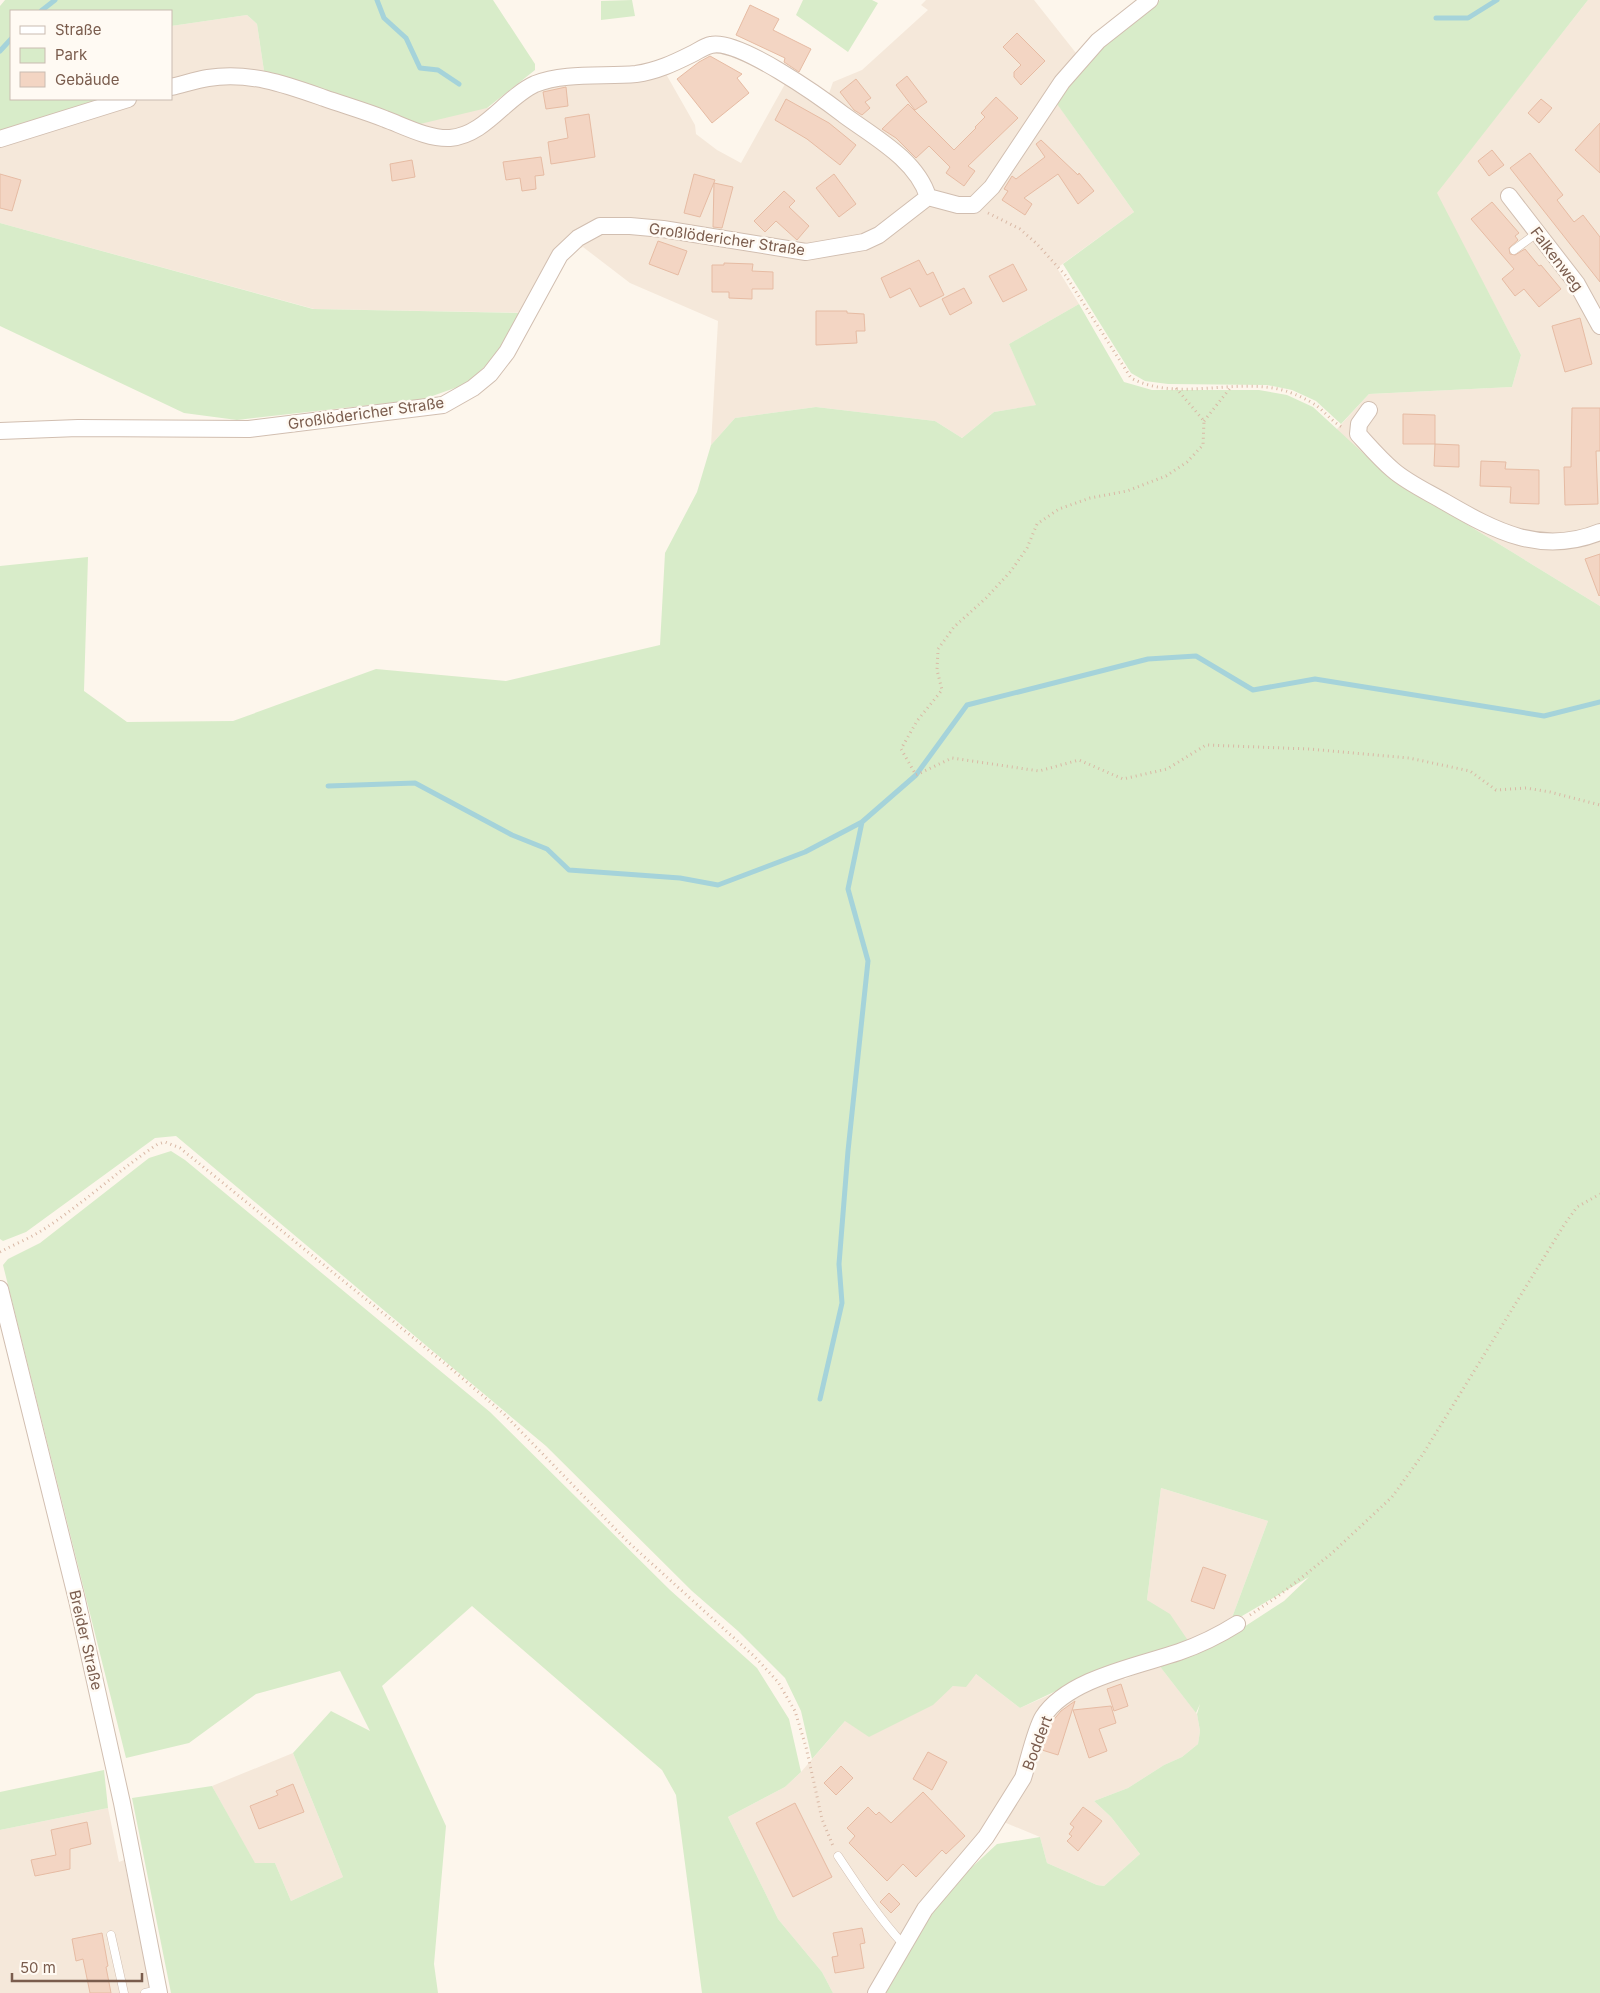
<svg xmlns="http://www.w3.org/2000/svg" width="1600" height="1993" viewBox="0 0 1600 1993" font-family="Inter,sans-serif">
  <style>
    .residential { fill: #f5e8da }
    .green { fill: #d8ecc9 }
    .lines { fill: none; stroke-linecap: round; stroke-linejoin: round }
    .stream { stroke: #a5d3da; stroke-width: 5 }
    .building { fill: #f3d5c3; stroke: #e6bba3 }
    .lane-casing { stroke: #d1beb0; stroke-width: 9 }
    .street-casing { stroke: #d1beb0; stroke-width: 18 }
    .path { stroke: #d9b8a5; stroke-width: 3; stroke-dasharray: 1 4; stroke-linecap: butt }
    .lane { stroke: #fff; stroke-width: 8 }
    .street { stroke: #fff; stroke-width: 16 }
    .labels { text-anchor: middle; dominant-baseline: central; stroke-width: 5; stroke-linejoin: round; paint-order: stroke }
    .street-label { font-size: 15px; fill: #7a5c4d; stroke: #fffaf3 }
  </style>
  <rect width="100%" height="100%" fill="#fdf6ec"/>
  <path class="residential" d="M926,0H1034L1076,53L1048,91L1134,212L1057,268L1079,304L1009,344L1037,405L994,412L962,438L935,421L816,407L735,418L711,445L718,321L630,283L583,247L560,256L533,313L314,309L0,223V133L105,99H171V26L247,15L257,24L264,71L487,108L542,88L565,83L666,74L695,125L696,134L717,150L741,163L785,84L824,108L833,82L862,70L928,10L921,5Z
    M1588,0H1600V606L1388,476L1336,430L1369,394L1512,387L1521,355L1436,193Z
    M1161,1488L1268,1521L1230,1623L1186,1643L1147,1600Z
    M1158,1664L1197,1714L1200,1731L1198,1744L1182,1757L1164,1765L1128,1788L1094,1801L1111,1817L1140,1854L1104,1886L1097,1885L1047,1863L1040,1837L994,1818L902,1931L870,1993H833L822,1972L778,1919L728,1817L785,1787L801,1772L845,1721L943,1694L953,1686L976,1674L1020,1708L1054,1693L1064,1701L1122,1677L1125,1679Z
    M293,1753L343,1877L291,1901L275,1863L255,1864L212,1786Z
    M108,1808L119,1862L124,1860L151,1993H0V1830Z"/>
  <path class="green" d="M5,0H493L535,64V70L487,108L420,124L264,71L257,24L247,15L171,26V11H11V99H105L0,133V6Z
    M632,0L635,16L601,20V1Z
    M803,0H872L878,3L848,52L796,15Z
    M1160,0H1588L1437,193L1521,355L1512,387L1369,394L1341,424L1316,401L1292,390L1267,385L1168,384L1145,381L1131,373L1063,264L1134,212L1057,104L1073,79L1104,45Z
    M0,223L313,309L519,313L495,357L466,384L424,399L237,420L184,413L0,326Z
    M1079,304L1124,382L1152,390H1259L1287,395L1313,407L1388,476L1600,606V1993H885L911,1946L944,1893L997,1844L1040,1837L1047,1863L1097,1885L1104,1886L1140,1854L1111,1817L1094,1801L1128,1788L1164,1765L1182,1757L1198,1744L1200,1731L1197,1714L1200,1704L1196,1713L1158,1664L1224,1640L1284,1601L1309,1577L1230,1623L1268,1521L1161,1488L1147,1600L1170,1614L1189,1642L1092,1674L1020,1708L976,1674L966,1687L953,1686L933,1705L869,1737L845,1721L812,1759L801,1711L785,1678L738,1631L692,1591L546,1446L176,1136L155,1138L26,1232L3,1241L0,1239V566L88,557L84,691L127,722L233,721L376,669L506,681L660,645L665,553L697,492L711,445L735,418L816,407L935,421L962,438L994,412L1036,405L1009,344Z
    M171,1151L185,1160L490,1412L670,1590L757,1668L789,1719L801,1772L785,1787L728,1817L778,1919L822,1972L833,1993H702L676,1795L662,1770L472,1606L382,1686L446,1826L434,1964L438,1993H171L132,1798L212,1786L255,1863H275L291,1901L343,1877L293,1753L331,1711L370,1731L340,1671L256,1694L189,1743L126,1758L3,1265L8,1259L40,1243L149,1158Z
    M104,1770L108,1808L0,1830V1792Z"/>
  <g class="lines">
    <path class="stream" d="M377,0L384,18L406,38L420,68L438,70L459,84
      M41,11L55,0
      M1436,18H1468L1497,0
      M0,51L11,39
      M328,786L415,783L512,835L547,849L569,870L680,878L718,885L805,852L862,822
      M820,1399L842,1303L839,1264L848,1151L868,961L848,889L862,822L916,775L967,705L1148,659L1196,656L1253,690L1315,679L1544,716L1600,702"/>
  </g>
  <path class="building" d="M750,5L779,19L773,30L811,49L799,72L784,62L785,58L736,35Z
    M1017,33L1045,61L1021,85L1014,77V72L1021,65L1003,47Z
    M710,56L742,74L737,78L749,93L712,123L677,79L699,62Z
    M907,76L927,102L915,110L896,85Z
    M856,79L871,98L865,102L870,108L862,115L854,110L840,92Z
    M566,87L568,106L546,109L543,92Z
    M996,97L1018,118L968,166L975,171L964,186L946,173L950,167L929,146L916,158L896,138L882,129L908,104L954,150L976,128L975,127L985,117L981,113Z
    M786,99L829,123L856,145L840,165L807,139L775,120Z
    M1541,99L1552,108L1539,123L1528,113Z
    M589,114L595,157L551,164L548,142L568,138L565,118Z
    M1600,123V173L1575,150Z
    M1041,140L1078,175L1079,173L1094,191L1078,204L1058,174L1024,198L1032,204L1025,215L1002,200L1008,191L1004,189L1012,176L1016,179L1045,157L1036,144Z
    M1492,150L1504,165L1489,176L1478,161Z
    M1530,153L1563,195L1557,200L1574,222L1583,215L1600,237V282L1510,168Z
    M541,157L544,175L535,176L536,189L522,191L520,178L506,180L503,162Z
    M412,160L415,177L392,181L390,164Z
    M0,174L21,180L12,211L0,208Z
    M694,174L715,180L700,217L684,213Z
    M834,174L856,204L839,217L816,188Z
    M714,183L733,187L722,228L713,227Z
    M784,191L795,201L789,207L809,226L797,240L776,221L765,232L754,221Z
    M1492,202L1519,233L1515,236L1518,240L1509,248L1510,254L1515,255L1525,249L1539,266L1541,265L1561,289L1539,307L1524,289L1515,296L1502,279L1514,269L1471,219Z
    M658,241L687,251L678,275L649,264Z
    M919,260L927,275L933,272L944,295L920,307L910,288L890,298L881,278Z
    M724,263L753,264L752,271L773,272V289H752V299L729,298V292H712V265H724Z
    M1013,264L1027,290L1003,302L989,276Z
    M964,288L972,303L950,315L942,299Z
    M816,311H847V313L864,314L865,331H856L857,343L816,345Z
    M1580,318L1592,364L1565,372L1552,326Z
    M1572,408H1600V451H1596L1598,504L1565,505L1564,467H1571Z
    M1403,414L1435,415V444H1403Z
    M1435,444L1459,445V467L1434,466Z
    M1481,461L1506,462L1505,469L1539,470V504L1510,503L1511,487L1480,486Z
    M1600,554V595L1599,596L1585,559Z
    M1203,1567L1226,1575L1214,1609L1191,1601Z
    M1121,1684L1128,1706L1114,1711L1107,1689Z
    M1075,1701L1058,1755L1042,1750L1051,1723L1061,1711Z
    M1111,1706L1116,1723L1099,1729L1107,1751L1089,1758L1073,1710Z
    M928,1752L947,1762L932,1790L913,1779Z
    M841,1766L853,1778L836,1795L824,1783Z
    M293,1784L304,1812L259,1829L250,1806L278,1795L276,1791Z
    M923,1792L965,1836L946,1854L942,1850L916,1877L903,1864L887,1881L849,1843L855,1836L847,1828L868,1807L876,1815L879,1812L891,1823Z
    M795,1803L832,1877L793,1897L756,1823Z
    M1083,1807L1102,1821L1078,1851L1067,1841L1072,1836L1069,1834L1074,1827L1070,1824Z
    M87,1822L91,1844L70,1849V1869L35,1876L31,1860L56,1855L51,1830Z
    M889,1893L900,1904L891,1913L880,1902Z
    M862,1928L865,1943L860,1944L864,1968L835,1973L832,1957L838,1956L833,1933Z
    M102,1933L108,1966L106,1967L111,1993H90L83,1959L76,1961L72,1939Z"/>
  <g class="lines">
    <defs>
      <path id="lane" d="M1514,250L1537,233
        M838,1856C858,1886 878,1917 903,1944
        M111,1935L124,1993
        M145,1993L158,1990"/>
      <path id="street" d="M171,87C184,84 196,80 208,78C249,71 287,85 324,98C344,105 365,111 385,119C404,126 428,139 450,138C485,135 505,98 535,84C564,72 605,77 636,74C657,71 674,63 692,54C698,51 705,46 711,45C738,38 822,98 844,115C874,137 917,160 928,197
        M0,139L128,99
        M1509,196L1577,284L1600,326
        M1369,410L1359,424L1358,434C1369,446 1380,459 1393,470C1408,483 1428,492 1445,502C1495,531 1541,556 1600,532
        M0,431L78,428L249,429L443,405L473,388L490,374L507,352L560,255L578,238L600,226H630L663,229L806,252L864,242L879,235L928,197L958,205H974L992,187L1062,82L1098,41L1150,0
        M0,1289L77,1600L122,1803L159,1993
        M876,1993L925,1909L986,1837L1023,1778C1028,1763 1035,1730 1043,1717C1067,1679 1138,1666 1179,1652C1199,1645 1218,1636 1237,1624"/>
    </defs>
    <use href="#lane" class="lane-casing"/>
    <use href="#street" class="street-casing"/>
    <path class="path" d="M988,213L1020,229L1037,244L1066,276L1131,378C1178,403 1236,376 1286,391C1295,394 1309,400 1317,406C1326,413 1333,423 1344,428
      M1176,388L1204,421L1203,445L1187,462L1166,476L1127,491L1090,498L1059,509L1037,524L1027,548L1011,571L986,598L954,627L938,649L937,670L942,690L917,721L901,749L916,775L952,758L1039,771L1079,760L1123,779L1167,769L1206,745L1309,749L1409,758L1470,771L1496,790L1526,788L1550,792L1600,805
      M1204,421L1231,387
      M0,1252C13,1245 28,1239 41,1231C82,1205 117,1171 158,1144L165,1142L180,1148L448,1366L504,1414L628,1542L755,1657L778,1682L795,1711L806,1747L822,1819L833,1846
      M1250,1615L1281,1594L1331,1554L1392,1497L1423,1454L1564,1225L1577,1207L1600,1194"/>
    <use href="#lane" class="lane"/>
    <use href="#street" class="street"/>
  </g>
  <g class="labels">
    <g class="street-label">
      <text transform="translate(727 239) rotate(8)">Großlödericher Straße</text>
      <text transform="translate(1557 259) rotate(53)">Falkenweg</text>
      <text transform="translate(366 413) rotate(-8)">Großlödericher Straße</text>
      <text transform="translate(86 1640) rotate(77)">Breider Straße</text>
      <text transform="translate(1037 1743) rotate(-69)">Boddert</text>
    </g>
  </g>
  <rect x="10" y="10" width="162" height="90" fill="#fffaf3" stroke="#cabbb1"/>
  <rect x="20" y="26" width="25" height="8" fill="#ffffff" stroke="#cabbb1"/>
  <text x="55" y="35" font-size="15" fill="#7a5c4d">Straße</text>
  <rect x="20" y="48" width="25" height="15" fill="#d8ecc9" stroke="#cabbb1"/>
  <text x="55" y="60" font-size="15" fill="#7a5c4d">Park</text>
  <rect x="20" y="72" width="25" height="15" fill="#f3d5c3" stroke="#cabbb1"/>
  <text x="55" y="85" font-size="15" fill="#7a5c4d">Gebäude</text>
  <path d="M12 1973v8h130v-8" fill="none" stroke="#7a5c4d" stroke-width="2.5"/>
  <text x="20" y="1973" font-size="15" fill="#7a5c4d" stroke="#fffaf3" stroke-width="4" paint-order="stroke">50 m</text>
</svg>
